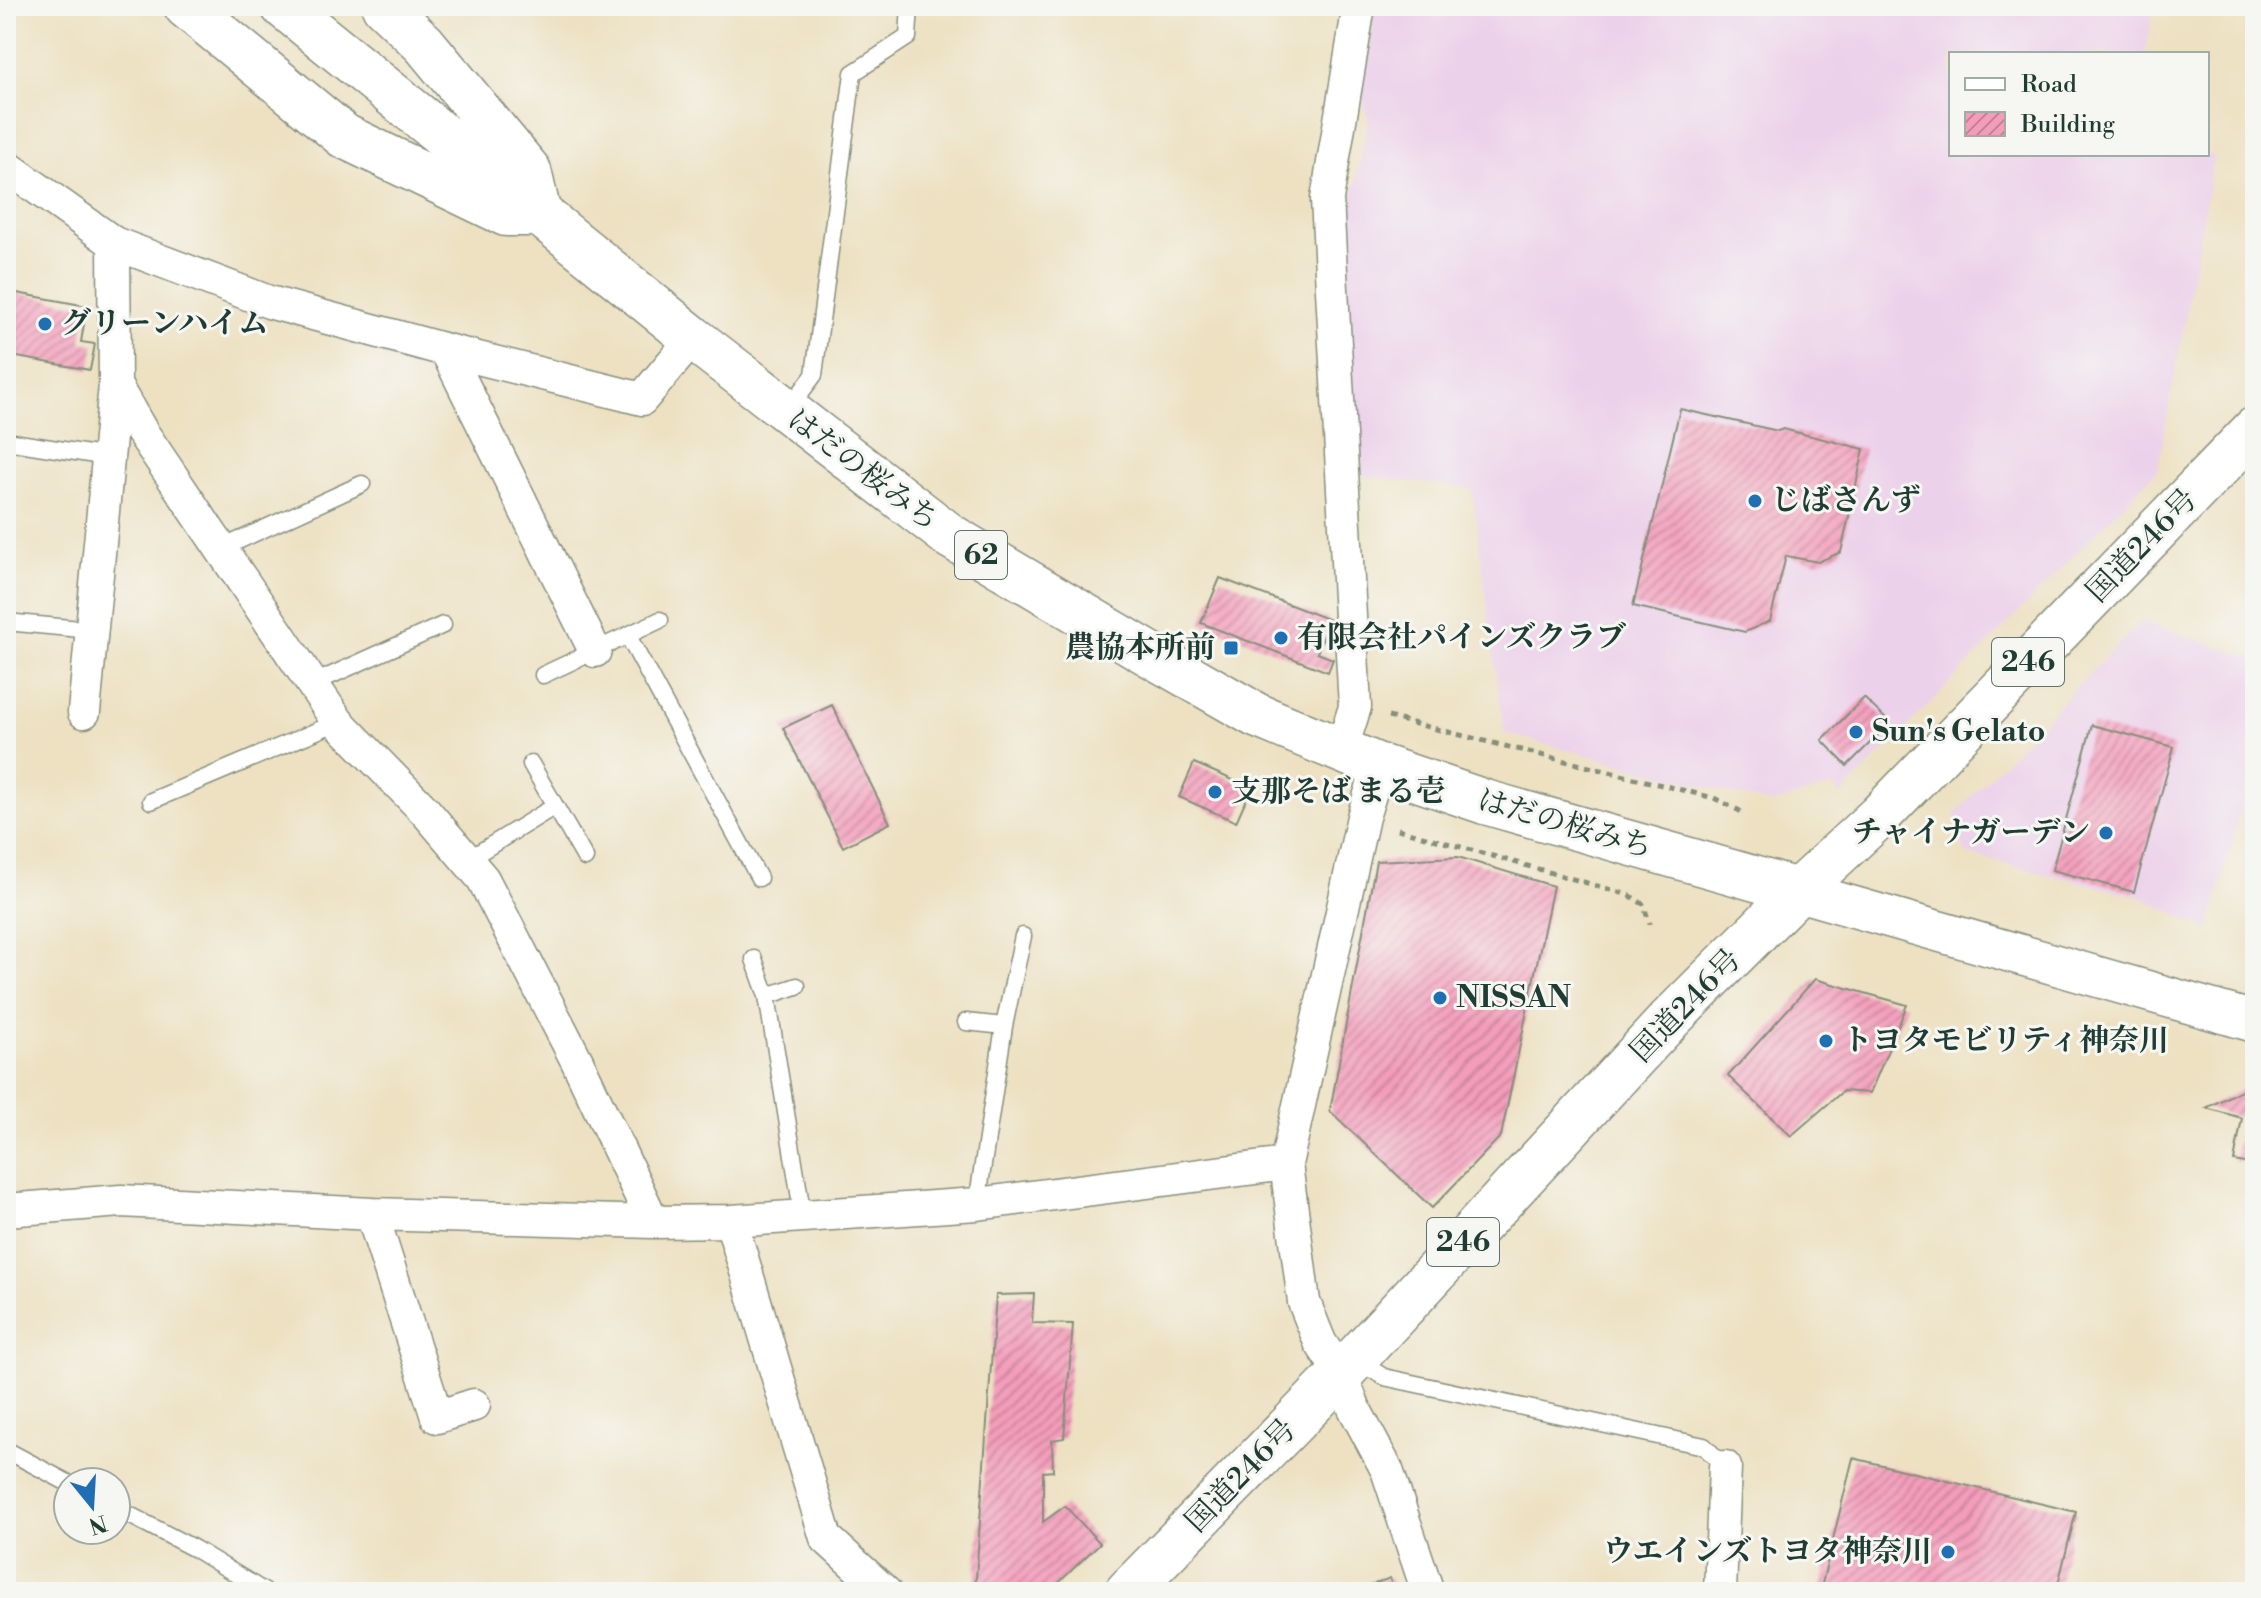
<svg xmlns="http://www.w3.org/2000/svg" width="2261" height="1598" viewBox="0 0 2261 1598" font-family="'Libre Bodoni','Noto Serif JP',serif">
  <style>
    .built { fill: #ecd1ea }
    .building { fill: url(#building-hatch) }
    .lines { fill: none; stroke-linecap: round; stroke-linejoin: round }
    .service-casing { stroke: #868f7b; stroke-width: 19 }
    .minor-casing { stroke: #868f7b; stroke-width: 35 }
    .tertiary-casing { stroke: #868f7b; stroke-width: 43 }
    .primary-casing { stroke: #868f7b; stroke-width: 47 }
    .trunk-casing { stroke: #868f7b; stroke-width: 47 }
    .path { stroke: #868f7b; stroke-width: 5; stroke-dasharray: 6 6; stroke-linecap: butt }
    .service { stroke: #fff; stroke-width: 16 }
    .minor { stroke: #fff; stroke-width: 32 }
    .tertiary { stroke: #fff; stroke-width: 40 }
    .primary { stroke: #fff; stroke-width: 44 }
    .trunk { stroke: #fff; stroke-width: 44 }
    .poi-dot { fill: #1f6fb2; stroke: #f6f6f2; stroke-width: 3 }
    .labels { text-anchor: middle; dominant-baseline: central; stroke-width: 6; stroke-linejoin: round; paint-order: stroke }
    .shield { fill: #f6f6f2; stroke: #60746d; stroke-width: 2 }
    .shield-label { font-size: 28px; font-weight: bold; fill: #1f3d34 }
    .poi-label { font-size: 30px; font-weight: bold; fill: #1f3d34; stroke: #f6f6f2; text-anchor: start }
    .street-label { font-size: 30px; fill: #1f3d34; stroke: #f6f6f2 }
  </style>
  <defs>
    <pattern id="building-hatch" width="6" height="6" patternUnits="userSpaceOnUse" patternTransform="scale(2)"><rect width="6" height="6" fill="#f49dbb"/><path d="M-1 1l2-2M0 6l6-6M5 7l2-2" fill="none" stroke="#c58199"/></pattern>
  </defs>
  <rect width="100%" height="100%" fill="#f6f6f2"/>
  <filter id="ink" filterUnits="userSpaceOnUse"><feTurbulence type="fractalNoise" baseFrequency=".0125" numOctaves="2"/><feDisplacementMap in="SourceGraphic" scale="16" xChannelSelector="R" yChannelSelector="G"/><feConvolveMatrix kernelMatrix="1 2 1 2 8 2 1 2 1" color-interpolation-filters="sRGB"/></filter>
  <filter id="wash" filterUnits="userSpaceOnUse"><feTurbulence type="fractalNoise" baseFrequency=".006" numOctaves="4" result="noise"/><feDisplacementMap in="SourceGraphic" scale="32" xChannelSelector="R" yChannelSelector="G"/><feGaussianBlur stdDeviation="1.8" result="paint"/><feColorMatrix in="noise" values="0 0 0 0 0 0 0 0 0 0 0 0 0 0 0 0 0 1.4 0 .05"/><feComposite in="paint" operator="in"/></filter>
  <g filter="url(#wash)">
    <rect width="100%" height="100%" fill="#ede1c2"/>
    <path class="built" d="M1376,6H2154L2145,54H1951V154L2214,155L2158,469L1841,795L1832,786L1771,804L1504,733L1472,489L1358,475L1342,251L1369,118L1359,91Z
      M2141,621L2255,659V757L2209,929L2138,896L1965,854L1955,813Z"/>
    <g id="blocks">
      <path class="building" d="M6,291L87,306L81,342L95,344L90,370L6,355Z
        M1680,409L1778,431L1783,429L1864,449L1841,552L1818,562L1786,556L1770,621L1745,632L1633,606Z
        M1220,578L1330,620L1317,653L1333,659L1328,672L1201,623Z
        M1864,698L1890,723L1847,766L1822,740Z
        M832,705L890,823L843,847L783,728Z
        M2092,725L2174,747L2134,892L2052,870Z
        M1194,763L1251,788L1236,822L1179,797Z
        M1458,857L1553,886L1501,1136L1432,1208L1330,1111L1376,861Z
        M1815,979L1907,1005L1870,1093L1843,1091L1791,1136L1728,1076Z
        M2249,1086L2255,1088V1165L2234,1161L2242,1118L2206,1108Z
        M1034,1294L1032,1323L1073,1324L1064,1438L1052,1440L1053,1471L1043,1472V1522L1065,1506L1100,1543L1049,1592H975L996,1295Z
        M1853,1458L2076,1512L2056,1592H1820Z
        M1390,1578L1395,1592H1353Z"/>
    </g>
  </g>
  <g filter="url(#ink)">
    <use href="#blocks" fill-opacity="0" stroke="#868f7b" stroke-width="2"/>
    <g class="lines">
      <defs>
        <path id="service" d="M789,408L814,375L853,73L908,37L910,6
          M6,441L108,457
          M220,549L362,484
          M6,622L91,630
          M628,636L759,878
          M543,675L660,620
          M312,684L443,625
          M531,764L585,858
          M151,801L338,722
          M467,860L555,806
          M754,959L767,996L803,1217
          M767,996L797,986
          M966,1022L1004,1026
          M977,1204L1004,1026L1023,936
          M1356,1360L1384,1377L1704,1446L1725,1467
          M6,1450L68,1483
          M116,1508L195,1549L265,1592"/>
        <path id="minor" d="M6,166L114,243L269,302L446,350L642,399L693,338
          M446,350L595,651
          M115,385L142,432L338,722L426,812L483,879L577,1061L653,1222
          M84,712L115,385L114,243
          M1341,751L1355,707L1327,199L1359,6
          M1379,766L1363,817L1286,1164L1304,1302L1320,1342L1341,1374L1354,1408L1387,1470L1428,1592
          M6,1210L121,1201L372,1214L653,1222L731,1221L977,1204L1286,1164
          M372,1214L437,1417L474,1405
          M731,1221L826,1538L885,1592
          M1720,1592L1725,1467"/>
        <path id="tertiary" d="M1798,891L2255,1022"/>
        <path id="primary" d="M186,6L344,136L506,214H539L529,171L424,44L384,6
          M283,6L693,338L950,536L1146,652L1256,715L1379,766L1485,802L1798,891"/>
        <path id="trunk" d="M1127,1592L1341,1374L1670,1019L1798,891L1879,816L2255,429"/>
      </defs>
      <use href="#service" class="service-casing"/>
      <use href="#minor" class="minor-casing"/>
      <use href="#tertiary" class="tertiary-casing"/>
      <use href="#primary" class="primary-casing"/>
      <use href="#trunk" class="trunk-casing"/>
      <path class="path" d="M1388,717L1714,798L1744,813
        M1398,829L1629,895L1643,904L1650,924"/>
      <use href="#service" class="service"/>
      <use href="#minor" class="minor"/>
      <use href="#tertiary" class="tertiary"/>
      <use href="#primary" class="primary"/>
      <use href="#trunk" class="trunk"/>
    </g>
  </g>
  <g class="poi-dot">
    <circle cx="45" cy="324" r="8"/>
    <circle cx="1755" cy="501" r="8"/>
    <circle cx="1281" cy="638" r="8"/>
    <rect x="1223" y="640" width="16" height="16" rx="4"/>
    <circle cx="1856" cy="732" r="8"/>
    <circle cx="1215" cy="792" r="8"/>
    <circle cx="2106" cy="833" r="8"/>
    <circle cx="1440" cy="998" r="8"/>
    <circle cx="1826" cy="1041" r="8"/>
    <circle cx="1948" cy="1552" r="8"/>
  </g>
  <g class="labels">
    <g class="shield">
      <rect x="955" y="531" width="52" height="48" rx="6"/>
      <rect x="1992" y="638" width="72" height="48" rx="6"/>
      <rect x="1427" y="1218" width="72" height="48" rx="6"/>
    </g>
    <g class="shield-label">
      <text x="981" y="555">62</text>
      <text x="2028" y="662">246</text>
      <text x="1463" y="1242">246</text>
    </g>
    <g class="poi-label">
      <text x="61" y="324">グリーンハイム</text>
      <text x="1771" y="501">じばさんず</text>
      <text x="1297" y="638">有限会社パインズクラブ</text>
      <text x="1215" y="648" text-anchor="end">農協本所前</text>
      <text x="1872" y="732">Sun's Gelato</text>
      <text x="1231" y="792">支那そば まる壱</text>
      <text x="2090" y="833" text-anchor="end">チャイナガーデン</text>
      <text x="1456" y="998">NISSAN</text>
      <text x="1842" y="1041">トヨタモビリティ神奈川</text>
      <text x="1932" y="1552" text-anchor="end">ウエインズトヨタ神奈川</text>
    </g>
    <g class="street-label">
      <text transform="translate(863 470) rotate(37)">はだの桜みち</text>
      <text transform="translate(2142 546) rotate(-46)">国道246号</text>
      <text transform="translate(1565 824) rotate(16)">はだの桜みち</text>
      <text transform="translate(1686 1006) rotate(-46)">国道246号</text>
      <text transform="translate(1241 1476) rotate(-46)">国道246号</text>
    </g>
  </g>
  <rect width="2261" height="1598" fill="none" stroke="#f6f6f2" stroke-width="32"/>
  <rect x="1949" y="52" width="260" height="104" fill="#f6f6f2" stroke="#a0aca6" stroke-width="2"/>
  <rect x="1965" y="78" width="40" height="12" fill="#ffffff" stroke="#a0aca6" stroke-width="2"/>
  <text x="2021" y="92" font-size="24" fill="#1f3d34">Road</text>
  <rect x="1965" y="112" width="40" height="24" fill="url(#building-hatch)" stroke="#a0aca6" stroke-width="2"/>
  <text x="2021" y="132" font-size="24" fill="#1f3d34">Building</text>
  <g transform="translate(92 1506) rotate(162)"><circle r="38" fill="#f6f6f2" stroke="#a0aca6" stroke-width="2"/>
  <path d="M0-6L14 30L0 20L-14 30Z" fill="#1f6fb2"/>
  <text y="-12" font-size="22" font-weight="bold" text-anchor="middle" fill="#1f3d34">N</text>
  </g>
</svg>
